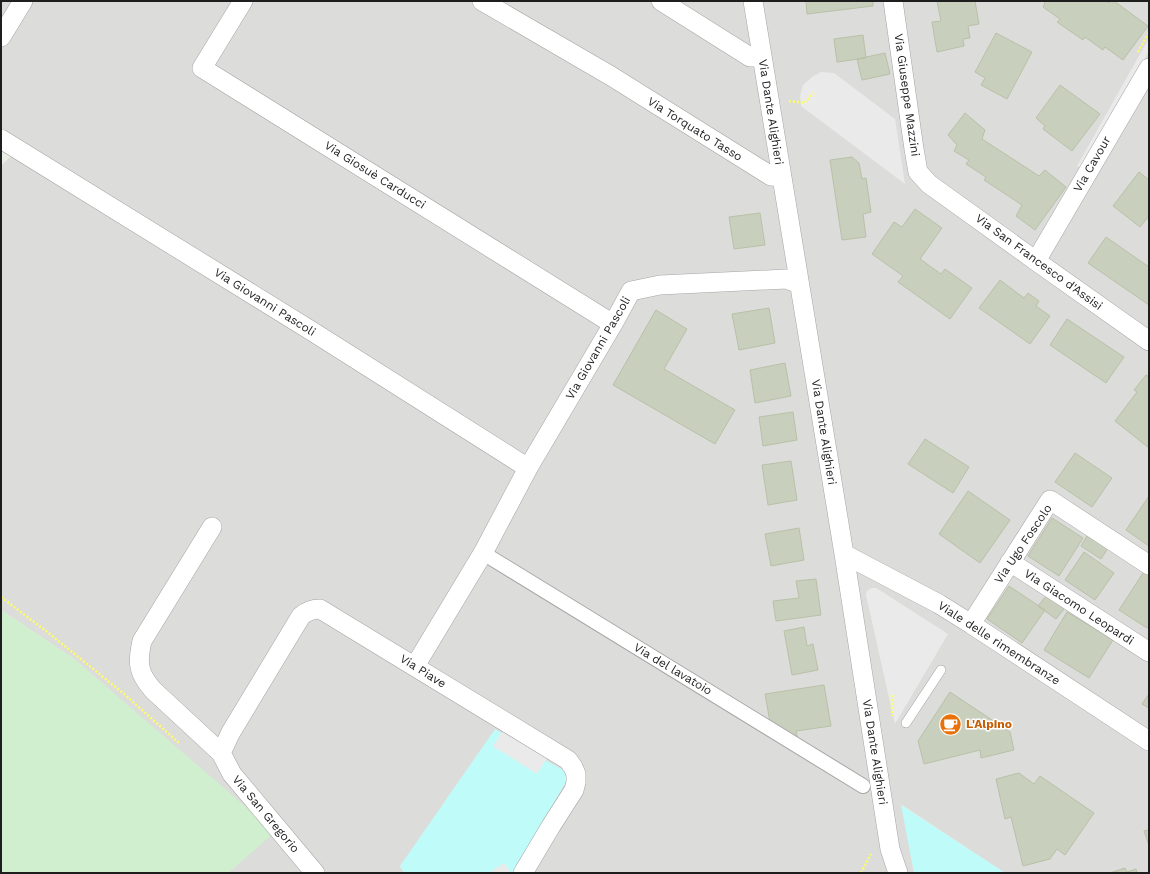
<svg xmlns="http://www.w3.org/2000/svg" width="1150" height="874" viewBox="0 0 1150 874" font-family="'Work Sans',sans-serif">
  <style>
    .residential { fill: #dcdcdb; fill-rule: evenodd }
    .farmland { fill: #cfefce }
    .park { fill: #bffbf9 }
    .parking { fill: #eaeaea }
    .building { fill: #c9cfbd; stroke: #b8c1a6 }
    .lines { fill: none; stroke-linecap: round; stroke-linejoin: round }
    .service-casing { stroke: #a5a5a5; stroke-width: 10 }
    .pedestrian-casing { stroke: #a5a5a5; stroke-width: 16 }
    .minor-casing { stroke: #a5a5a5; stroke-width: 20 }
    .path { stroke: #fdfd67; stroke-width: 2.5; stroke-dasharray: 2 2; stroke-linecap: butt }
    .service { stroke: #fff; stroke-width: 9 }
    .pedestrian { stroke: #fff; stroke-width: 14 }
    .minor { stroke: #fff; stroke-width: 19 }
    .labels { text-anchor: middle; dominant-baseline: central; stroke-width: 3; stroke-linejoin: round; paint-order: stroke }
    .street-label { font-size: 12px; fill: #1e1e1e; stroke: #fff }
    .food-label { font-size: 12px; font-weight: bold; fill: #c56008; stroke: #fff; text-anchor: start }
  </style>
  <rect width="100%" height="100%" fill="#e9efe4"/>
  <path class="residential" d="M1,1H1149V873H1005L902,805L914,873H513L567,780L545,760L493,746L502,733L400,866L404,873H228L274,832L73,658L1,610V166L13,154L1,146ZM868,590L895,724L866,594Z"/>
  <path class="farmland" d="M1,610L73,658L275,832L228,873H1Z"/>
  <path class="park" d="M495,729L502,733L493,746L537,773L545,760L565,771L567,780L513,873H511L504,864L489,873H404L400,866Z
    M901,805L1005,873H914Z"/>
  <path class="parking" d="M1149,38V51L1082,169L1077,166Z
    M821,72L834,73L895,119L905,184L801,106L800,96L803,85L812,77Z
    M871,588H876L881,591L948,634L895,724L866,594L868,590Z
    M508,723L552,750L537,774L493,746Z
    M504,863L511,873H489Z"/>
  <path class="building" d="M806,1H873V6L807,14Z
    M937,1H975L979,24L968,26L970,38L963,39L964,46L937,52L932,22L941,21Z
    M1043,1H1107L1109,3L1110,1H1114L1148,26L1123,60L1105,47L1103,50L1085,37L1083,40L1057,22L1060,19L1043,7L1045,3Z
    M996,33L1032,52L1007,99L981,85L985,78L975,72Z
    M863,35L866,58L837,62L834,39Z
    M885,53L890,74L862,80L857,59Z
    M1060,85L1100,114L1072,151L1043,129L1045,126L1036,118Z
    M965,113L985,130L982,139L1039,176L1045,170L1066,187L1035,230L1016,216L1022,205L984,180L986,177L966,164L969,160L954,151L957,145L948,135Z
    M852,157L859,163L862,179L866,178L871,212L863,214L866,237L842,240L830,160Z
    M1139,172L1149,180V216L1140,227L1113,206Z
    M915,209L942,228L920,259L941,274L945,269L972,288L950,319L898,282L903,276L872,254L894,222L902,227Z
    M760,213L765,245L734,249L729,217Z
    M1106,237L1149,267V305L1088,263Z
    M1000,280L1024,298L1028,293L1039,301L1036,306L1050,316L1030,344L979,308Z
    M769,308L775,343L739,350L732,314Z
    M656,310L687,329L664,369L735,410L715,444L613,385Z
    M1067,319L1124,357L1106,383L1050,345Z
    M785,363L791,396L755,403L750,370Z
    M1146,375L1149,377V448L1115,421L1137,392L1134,390Z
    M793,412L797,440L763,446L759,417Z
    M925,439L969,467L953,493L908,464Z
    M1075,453L1112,478L1092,507L1055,482Z
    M791,461L797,500L768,505L762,465Z
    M968,491L1010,520L980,563L939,534Z
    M1149,496V546L1126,530Z
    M1052,518L1083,538L1059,576L1028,556Z
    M799,528L804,560L771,566L765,534Z
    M1090,531L1110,545L1101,559L1081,546Z
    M1084,552L1114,573L1095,600L1065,580Z
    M1145,570L1149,572V625L1147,628L1119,610Z
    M816,579L821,615L776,621L773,601L799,598L796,581Z
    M1009,586L1045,610L1022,643L987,619Z
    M1050,591L1068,604L1056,619L1038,606Z
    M1067,612L1113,640L1089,678L1044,650Z
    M804,627L807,646L813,644L818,670L792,675L784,631Z
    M824,685L831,726L796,731L798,740L770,722L765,694Z
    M950,692L1010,732L1014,750L981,758L980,750L924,764L918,741Z
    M1149,694V708L1142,704Z
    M1019,773L1034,784L1040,776L1094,813L1065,855L1057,849L1050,859L1023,866L1011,817L1005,819L996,779Z
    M1149,830V845L1144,831Z
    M1125,868L1127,872L1136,869L1137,873H1110Z"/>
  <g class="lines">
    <defs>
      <path id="service" d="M906,723L941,670"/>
      <path id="pedestrian" d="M483,553L863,786"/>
      <path id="minor" d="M243,1L202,68L613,324
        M482,1L611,76L771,176L782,177
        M661,1L750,57H762
        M753,1L844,554L890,849L898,873
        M893,1L914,149L918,172L929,184L1036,261L1149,341
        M1,37L23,1
        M1,139L310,330L528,468
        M1036,261L1149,68
        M212,527L142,641C137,663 138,673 153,690L221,753L232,774L315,873
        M844,554L939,604L971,624L1149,741
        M1010,562L1149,652
        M971,624L1050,500L1149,565
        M415,666L483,553L528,468L613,324L631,291L660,285L786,279L799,284
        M221,753L231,732L301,616C307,611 312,609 320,609L568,760L573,767L576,774V782L574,790L551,826L523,873"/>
    </defs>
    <use href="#service" class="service-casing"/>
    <use href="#pedestrian" class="pedestrian-casing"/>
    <use href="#minor" class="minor-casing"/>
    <path class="path" d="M1138,52L1149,32
      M789,101L804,103L814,93
      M1,597L46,631L123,693L179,743
      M892,695V716
      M861,873L871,854"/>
    <use href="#service" class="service"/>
    <use href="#pedestrian" class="pedestrian"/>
    <use href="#minor" class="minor"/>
  </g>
  <defs>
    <symbol id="cafe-disc" viewBox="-11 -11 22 22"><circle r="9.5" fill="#e8710a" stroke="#fff"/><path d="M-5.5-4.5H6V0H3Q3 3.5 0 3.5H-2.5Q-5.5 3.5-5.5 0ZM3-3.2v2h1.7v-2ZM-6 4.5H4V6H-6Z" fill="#fff"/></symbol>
  </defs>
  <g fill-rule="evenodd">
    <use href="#cafe-disc" x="938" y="712" width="25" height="25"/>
  </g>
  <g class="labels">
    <g class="street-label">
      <text transform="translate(907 95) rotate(82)">Via Giuseppe Mazzini</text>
      <text transform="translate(771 112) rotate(81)">Via Dante Alighieri</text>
      <text transform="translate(695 129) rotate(32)">Via Torquato Tasso</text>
      <text transform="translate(1092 164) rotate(-60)">Via Cavour</text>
      <text transform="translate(375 175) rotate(32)">Via Giosuè Carducci</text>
      <text transform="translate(1039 262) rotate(36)">Via San Francesco d'Assisi</text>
      <text transform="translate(265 302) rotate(32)">Via Giovanni Pascoli</text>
      <text transform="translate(598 348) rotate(-60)">Via Giovanni Pascoli</text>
      <text transform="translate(824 432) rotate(81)">Via Dante Alighieri</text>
      <text transform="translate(1023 544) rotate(-56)">Via Ugo Foscolo</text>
      <text transform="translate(1079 607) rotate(33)">Via Giacomo Leopardi</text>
      <text transform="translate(999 643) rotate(33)">Viale delle rimembranze</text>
      <text transform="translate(673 669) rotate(31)">Via del lavatoio</text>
      <text transform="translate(423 671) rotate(32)">Via Piave</text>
      <text transform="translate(875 752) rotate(81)">Via Dante Alighieri</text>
      <text transform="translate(266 814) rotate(50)">Via San Gregorio</text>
    </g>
    <g class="food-label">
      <text x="966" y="724">L'Alpino</text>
    </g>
  </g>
  <rect width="1150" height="874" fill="none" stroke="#1e1e1e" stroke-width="4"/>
</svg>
